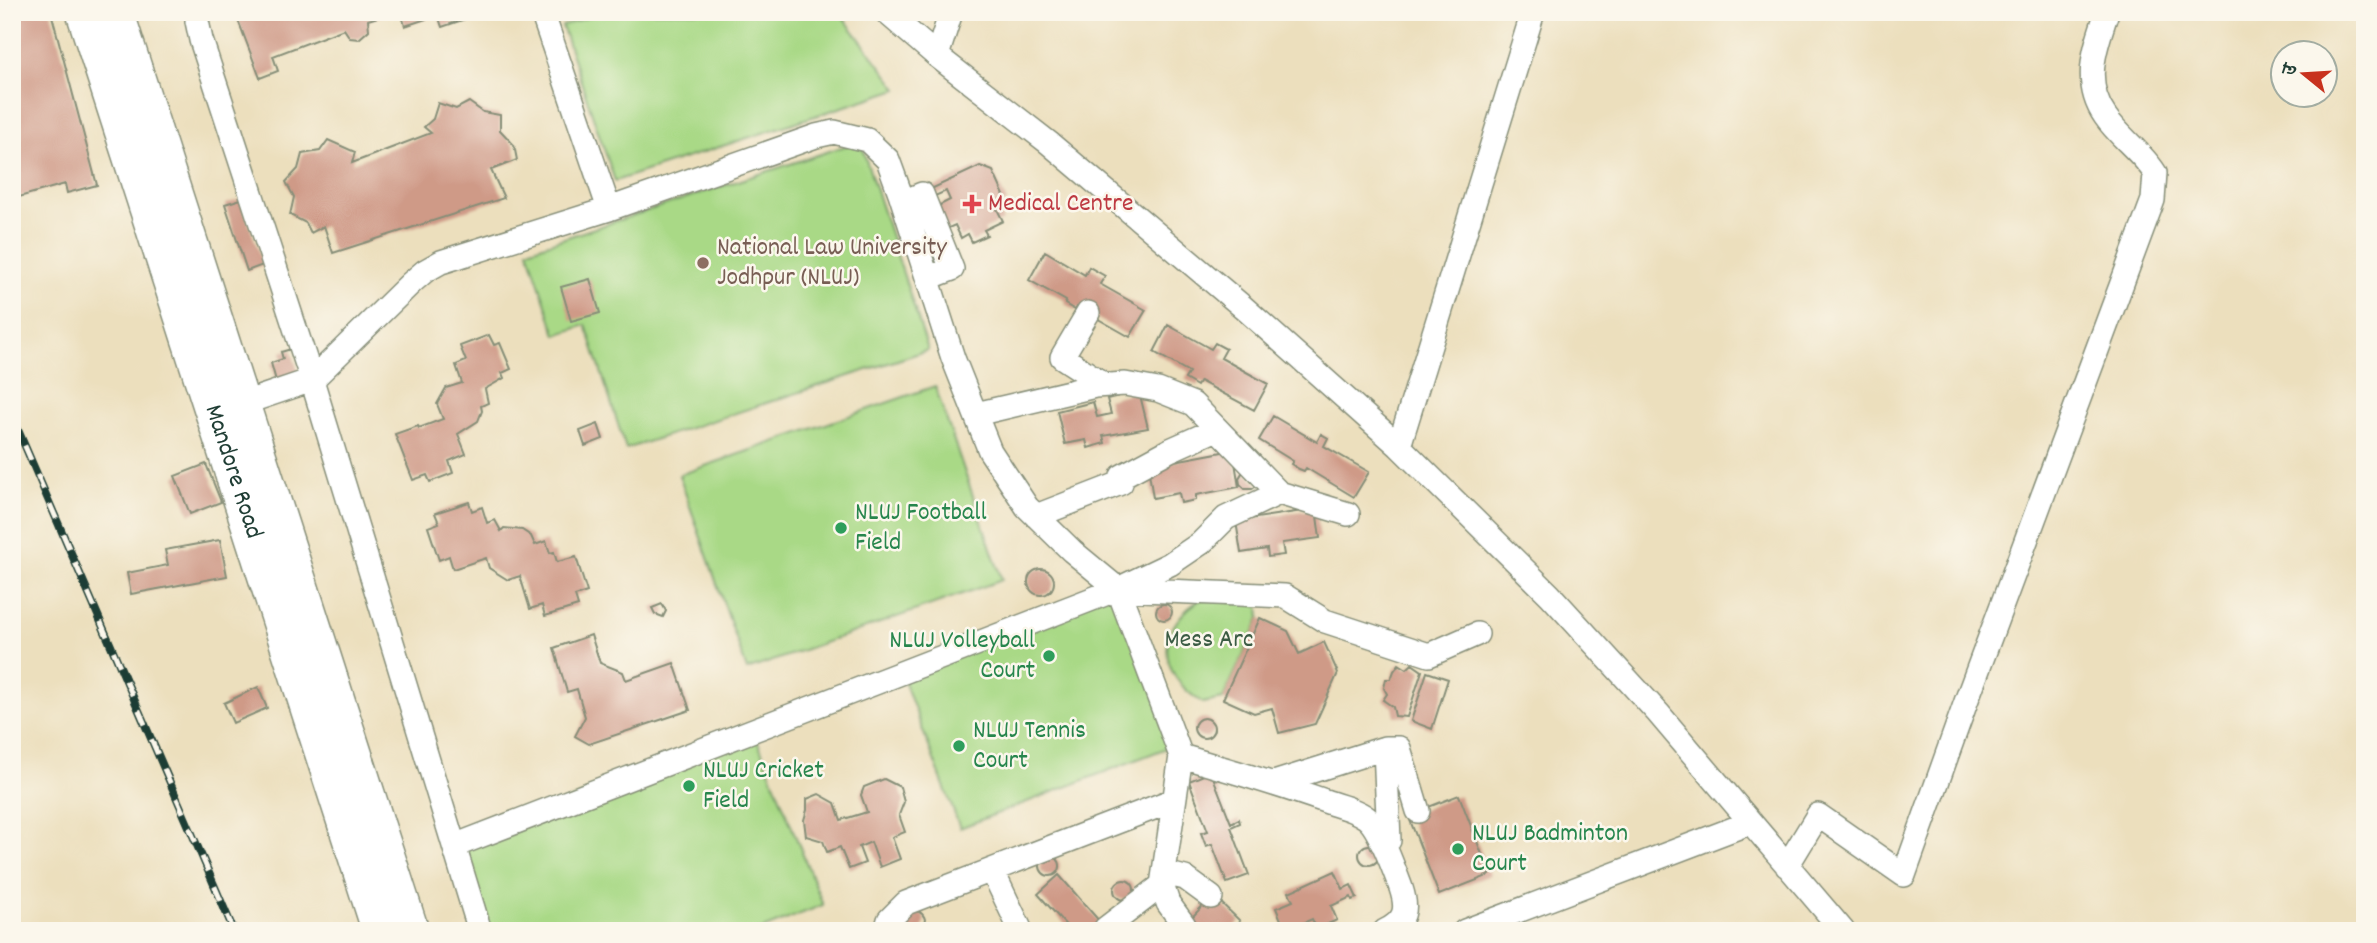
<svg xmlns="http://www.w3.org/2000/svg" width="2377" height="943" viewBox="0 0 2377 943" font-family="Dekko,'Playpen Sans Deva',sans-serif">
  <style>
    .green { fill: #a9d986; stroke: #648b5d; stroke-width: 2 }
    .building { fill: #cf9a87 }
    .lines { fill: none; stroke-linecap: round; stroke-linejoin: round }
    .minor-casing { stroke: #868e78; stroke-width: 26 }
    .trunk-casing { stroke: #868e78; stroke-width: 40 }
    .minor { stroke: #fff; stroke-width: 23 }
    .trunk { stroke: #fff; stroke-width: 37 }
    .rail-casing { stroke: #1f3d34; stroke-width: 8 }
    .rail { stroke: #fbf7ec; stroke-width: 5; stroke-dasharray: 16; stroke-linecap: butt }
    .health-dot { fill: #e0444e; stroke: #fbf7ec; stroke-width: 2.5 }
    .education-dot { fill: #8d6e63; stroke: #fbf7ec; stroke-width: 2.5 }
    .leisure-dot { fill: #2e9e5b; stroke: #fbf7ec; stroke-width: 2.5 }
    .labels { text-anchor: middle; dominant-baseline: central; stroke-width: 5; stroke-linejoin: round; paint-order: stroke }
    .health-label { font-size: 26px; fill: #be3a42; stroke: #fbf7ec; text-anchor: start }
    .education-label { font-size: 26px; fill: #785e54; stroke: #fbf7ec; text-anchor: start }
    .street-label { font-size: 26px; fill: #1f3d34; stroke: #fbf7ec }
    .leisure-label { font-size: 26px; fill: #27864d; stroke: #fbf7ec; text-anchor: start }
    .park-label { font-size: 26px; fill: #3b5c44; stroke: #fbf7ec }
  </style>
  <rect width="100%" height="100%" fill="#fbf7ec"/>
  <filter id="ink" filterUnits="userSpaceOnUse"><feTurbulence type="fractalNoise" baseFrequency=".0143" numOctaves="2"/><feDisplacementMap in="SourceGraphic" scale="14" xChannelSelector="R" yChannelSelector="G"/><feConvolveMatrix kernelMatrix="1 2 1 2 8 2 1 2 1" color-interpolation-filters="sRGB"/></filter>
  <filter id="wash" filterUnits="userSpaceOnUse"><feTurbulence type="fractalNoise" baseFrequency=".00686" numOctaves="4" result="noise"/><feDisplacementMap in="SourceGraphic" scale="28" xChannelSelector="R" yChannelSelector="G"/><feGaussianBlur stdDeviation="1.57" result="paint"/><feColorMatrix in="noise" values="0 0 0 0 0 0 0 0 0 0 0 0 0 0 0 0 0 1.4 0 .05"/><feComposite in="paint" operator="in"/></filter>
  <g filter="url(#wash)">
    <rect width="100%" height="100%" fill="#ecdfbd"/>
    <path class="green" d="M603,12H839L898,89L615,181L562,26Z
      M860,141L928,350L626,449L586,325L556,335L528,250Z
      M935,386L1002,580L747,670L679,475Z
      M1118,589L1177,744L960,828L901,673Z
      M1205,597H1242L1259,606L1260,618L1223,699L1203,703C1154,673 1156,624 1205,597Z
      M752,727L823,905L758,931H480L454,846Z"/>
    <g id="blocks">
      <path class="building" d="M12,12H51L97,185L67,193L65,184L12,199Z
        M235,12L259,14L391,13L368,20L369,30L359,39L350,38L344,29L273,56L278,71L260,78Z
        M401,12H463L465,19L442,27L438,15L405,26Z
        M469,102L483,112L500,115V130L514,145L517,160L491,170L504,198L333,253L324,226L311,233L306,223L290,215L294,197L286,182L298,169L302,154L320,151L328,140L355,152L352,163L431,133L424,127L433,119L438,103L456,109Z
        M980,166L993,171L1007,202L996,207L1003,221L984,230L987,235L972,242L968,234L961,238L955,225L942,231L932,209L950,200L946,191L935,196L931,189Z
        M241,199L263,265L247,271L225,204Z
        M1045,251L1085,275L1089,267L1105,276L1100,284L1146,310L1130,337L1077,307L1075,310L1065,304L1066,301L1029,280Z
        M590,279L600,313L571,321L561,287Z
        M1168,325L1211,349L1215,343L1226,349L1221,358L1268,384L1254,410L1200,381L1197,386L1185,379L1189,372L1154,352Z
        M489,335L494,345L500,343L511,369L502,373L504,378L485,389L488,403L481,406L482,411L478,421L458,434L466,454L449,461L453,473L430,482L427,475L413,480L395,434L418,426L419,428L443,419L437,404L446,388L462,383L456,365L466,361L460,346Z
        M291,349L299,374L276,381L271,363L283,359L281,352Z
        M1139,391L1148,428L1103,436L1105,443L1088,448L1086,440L1065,444L1057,411L1093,402L1097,417L1111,414L1107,399Z
        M1273,416L1317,442L1321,434L1328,438L1324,446L1369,472L1354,497L1306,468L1304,471L1299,469L1291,464L1293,461L1259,440Z
        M598,424L603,439L585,446L580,431Z
        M1233,450L1239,487L1196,495V500L1181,503L1179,493L1153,498L1148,466Z
        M206,464L221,502L190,514L175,476Z
        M1244,470L1258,485L1252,489H1245L1240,484L1239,478Z
        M469,502L472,511L482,507L487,523L495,520L501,531L504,528L522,530L531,536L535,545L546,541L550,553L554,552L557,562L576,557L587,592L575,596L578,606L545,616L542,605L530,609L520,576L508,580L489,568L486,558L453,569L449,556L439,560L428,527L439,523L435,513Z
        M1316,509L1320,538L1282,543L1284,555L1268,557L1267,549L1241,553L1236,521Z
        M220,540L227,576L131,594L127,573L168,565L165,550Z
        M1028 582a13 13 0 1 1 26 0a13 13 0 1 1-26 0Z
        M662,604L666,611L663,617L655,614L652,608Z
        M1156 612a8 8 0 1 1 16 0a8 8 0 1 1-16 0Z
        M1260,618L1288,631L1299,654L1324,642L1338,673L1315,724L1279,733L1272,708L1254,713L1223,699Z
        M591,635L600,663L623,672L626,680L674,663L690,710L589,744L575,736L585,717L577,689L567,692L554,648Z
        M1399,664L1407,669L1412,664L1422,671L1407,717L1395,716L1393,707L1383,700L1387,694L1384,688L1386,679H1391L1394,671Z
        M1427,672L1448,679L1432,729L1411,721Z
        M258,687L267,708L233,723L224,703Z
        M1194 728a10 10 0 1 1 20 0a10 10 0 1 1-20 0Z
        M1211,772L1231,823L1239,819L1240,823L1231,827L1249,875L1227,883L1212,844L1206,846L1201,833L1208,831L1189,781Z
        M884,779L900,787L904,802L899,815L905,832L892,837L900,859L880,867L871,842L859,847L865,863L849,869L840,847L827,852L823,841L806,836L804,820L807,810V799L819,794L835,803L841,820L867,812L861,795L864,787Z
        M1459,795L1490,875L1439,895L1408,815Z
        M1359 855a10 10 0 1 1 20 0a10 10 0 1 1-20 0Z
        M1040 866a10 10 0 1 1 20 0a10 10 0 1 1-20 0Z
        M1335,871L1343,889L1351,885L1357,898L1352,900L1351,897L1331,906L1337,920L1317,929L1312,919L1303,923L1307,931H1276L1284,927L1276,908L1293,901L1289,892Z
        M1059,875L1108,931H1071L1038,894Z
        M1114 890a10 10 0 1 1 20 0a10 10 0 1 1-20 0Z
        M1211,897L1216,898L1240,921L1230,931H1179Z
        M905 921a10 10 0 1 1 20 0a10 10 0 1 1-20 0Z"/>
    </g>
  </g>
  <g filter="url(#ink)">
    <use href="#blocks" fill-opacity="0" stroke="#868e78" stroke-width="2"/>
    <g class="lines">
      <defs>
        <path id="minor" d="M199,12L197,21L201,40L312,380L480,931
          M542,12L609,209
          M886,12L937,56L1049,143L1243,307L1399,446L1550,595L1658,713L1843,931
          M937,56L951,12
          M903,202L922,194L952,269L928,278
          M1088,313L1062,357L1105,385
          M241,404L312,380L411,283L425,271L441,262L609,209L816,136L834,132L867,140L888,160L900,193L953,358L990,451L1027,507L1072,551L1118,589L1285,596L1325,621L1429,655L1477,634
          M976,414L1095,386L1125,384L1158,390L1193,404L1279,493L1348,514
          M1399,446L1533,12
          M1036,516L1121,483L1122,476L1170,450L1217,429
          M1118,589L1181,756C1229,770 1277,784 1325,801C1338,806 1359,810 1369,820C1381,832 1395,872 1401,888C1408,909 1406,921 1385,931
          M1385,748H1399L1418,811
          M1274,783L1385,748L1389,840L1382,843
          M454,846L1118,589L1170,564L1201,543L1226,518L1279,493
          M1787,866L1818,815L1904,875L1967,699L2153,200L2155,173C2142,152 2119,137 2105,116C2082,83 2095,47 2107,12
          M992,870L1021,931
          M1165,873L1185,878L1211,897
          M1162,885L1168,903L1184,925
          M1106,928L1162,885L1181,756
          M886,931L889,920L906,903L1174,800
          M1465,931L1749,823"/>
        <g id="trunk">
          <path id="s1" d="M85,12L381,931"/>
          <path d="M115,12L410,931"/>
        </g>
      </defs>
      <use href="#minor" class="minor-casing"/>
      <use href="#trunk" class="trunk-casing"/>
      <use href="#minor" class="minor"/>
      <use href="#trunk" class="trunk"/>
      <defs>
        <path id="rail" d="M12,416L234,931"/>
      </defs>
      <use href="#rail" class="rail-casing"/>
      <use href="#rail" class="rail"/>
    </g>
  </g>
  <path class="health-dot" d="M968.5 193.5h7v7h7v7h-7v7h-7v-7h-7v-7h7z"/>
  <circle class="education-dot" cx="703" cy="263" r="7"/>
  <g class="leisure-dot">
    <circle cx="841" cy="528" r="7"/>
    <circle cx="1049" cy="656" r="7"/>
    <circle cx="959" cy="746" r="7"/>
    <circle cx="689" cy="786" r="7"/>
    <circle cx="1458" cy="849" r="7"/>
  </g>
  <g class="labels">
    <g class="health-label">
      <text x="988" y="204">Medical Centre</text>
    </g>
    <g class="education-label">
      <text x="717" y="248">National Law University<tspan x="717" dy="30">Jodhpur (NLUJ)</tspan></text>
    </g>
    <g class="street-label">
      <text stroke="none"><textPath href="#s1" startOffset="483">Mandore Road</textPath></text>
    </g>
    <g class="leisure-label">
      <text x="855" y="513">NLUJ Football<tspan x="855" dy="30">Field</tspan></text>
      <text x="1035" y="641" text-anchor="end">NLUJ Volleyball<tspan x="1035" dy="30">Court</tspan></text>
      <text x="973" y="731">NLUJ Tennis<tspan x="973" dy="30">Court</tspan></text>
      <text x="703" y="771">NLUJ Cricket<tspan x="703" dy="30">Field</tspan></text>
      <text x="1472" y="834">NLUJ Badminton<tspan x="1472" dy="30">Court</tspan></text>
    </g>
    <g class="park-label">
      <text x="1209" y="640">Mess Arc</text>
    </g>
  </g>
  <rect width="2377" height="943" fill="none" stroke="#fbf7ec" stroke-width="42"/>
  <g transform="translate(2304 74) rotate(288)"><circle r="33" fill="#fbf7ec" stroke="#a3ada2" stroke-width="2"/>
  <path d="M0-5L12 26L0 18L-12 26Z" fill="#c8321e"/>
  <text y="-10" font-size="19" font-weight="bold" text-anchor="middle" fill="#1f3d34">उ</text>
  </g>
</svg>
